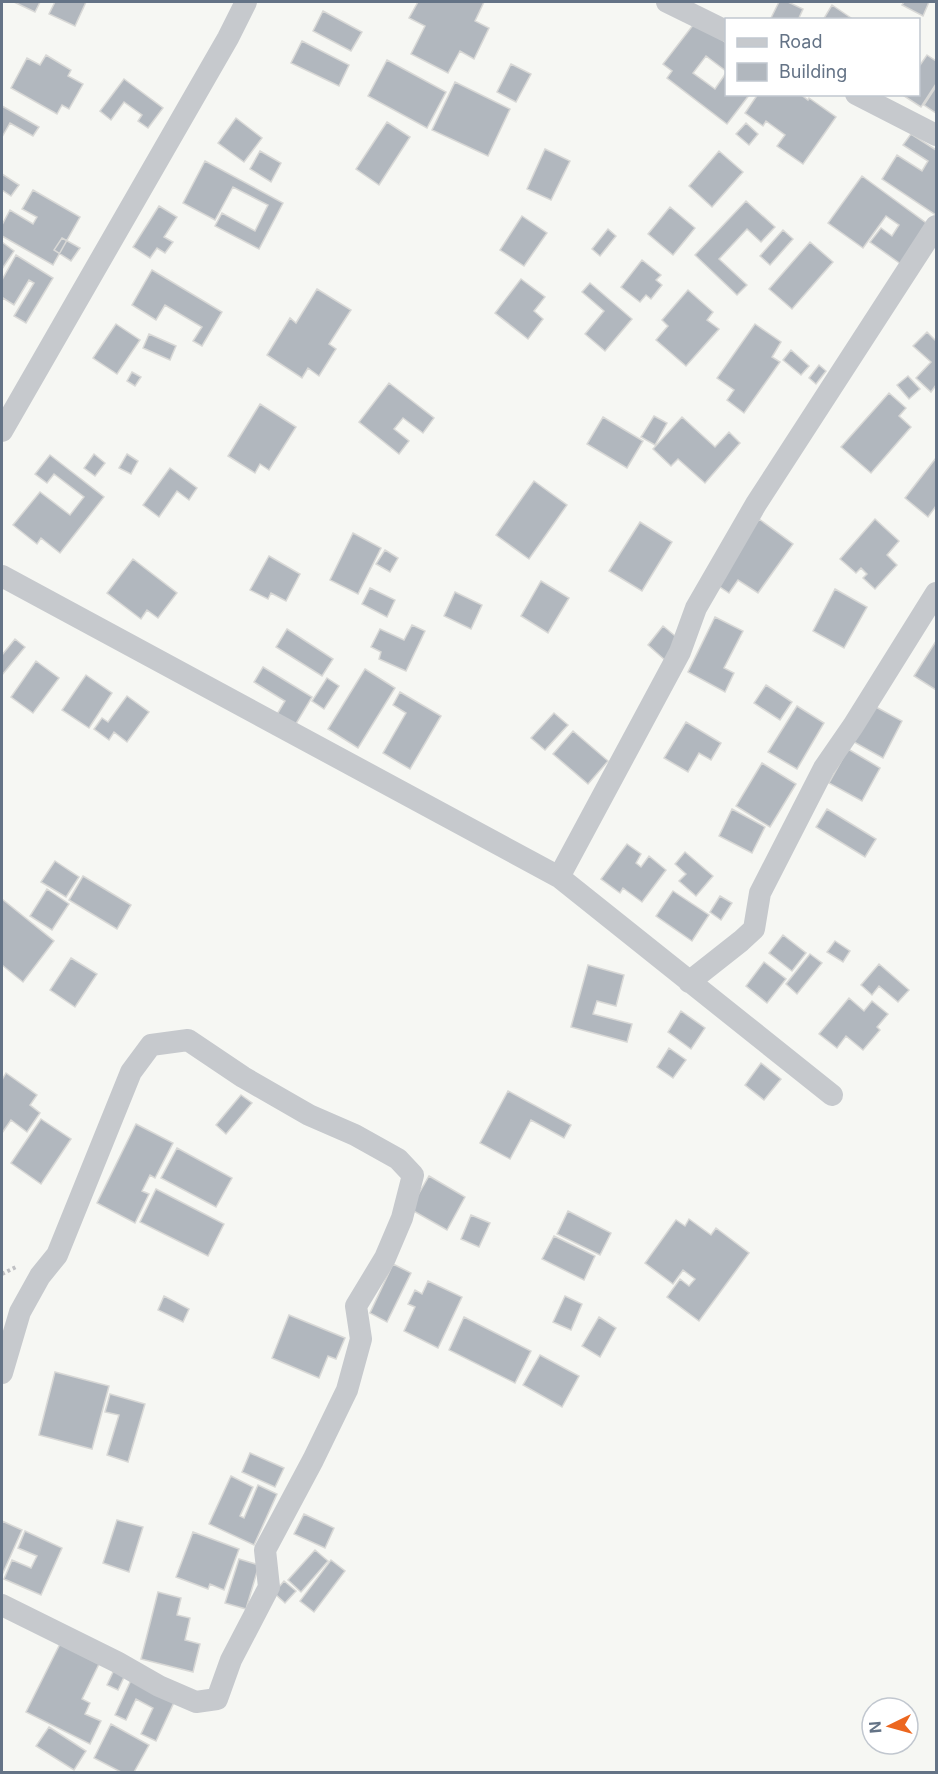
<svg xmlns="http://www.w3.org/2000/svg" width="938" height="1774" viewBox="0 0 938 1774" font-family="Inter,sans-serif">
  <style>
    .building { fill: #b1b7be; stroke: #d8d8d6; stroke-width: 1.5 }
    .lines { fill: none; stroke-linecap: round; stroke-linejoin: round }
    .path { stroke: #c0c1c4; stroke-width: 4; stroke-dasharray: 3 3; stroke-linecap: butt }
    .minor { stroke: #c6c9cd; stroke-width: 22 }
  </style>
  <rect width="100%" height="100%" fill="#f6f7f3"/>
  <path class="building" d="M14,2H40L35,12Z
    M55,2H86L75,26L49,14Z
    M418,2H484L475,21L489,28L474,59L460,51L448,73L411,54L425,26L409,18Z
    M779,2H788L803,9L798,20H770Z
    M904,2H929L923,16L902,5Z
    M832,5L854,20H823Z
    M323,11L362,32L351,51L313,31Z
    M697,20L726,43V71L706,56L693,73L715,89L726,73V94H750L727,124L667,78L672,71L663,64Z
    M302,41L349,65L339,86L291,63Z
    M46,55L71,70L68,76L83,84L69,109L62,105L57,114L11,88L27,58L40,65Z
    M927,55L936,61V84L921,107L901,94H918V68Z
    M387,60L446,92L427,128L368,96Z
    M511,64L531,74L516,102L497,92Z
    M124,79L163,108L148,128L138,121L142,115L124,102L111,120L100,111Z
    M455,82L510,109L488,156L432,130Z
    M935,88L936,89V113L924,105Z
    M758,94H800L808,100L809,98L836,117L803,164L777,146L785,135L766,121L763,126L745,113Z
    M2,106L39,127L33,136L10,123L2,137Z
    M236,118L262,138L244,162L218,143Z
    M387,122L410,137L379,185L356,169Z
    M746,123L758,134L749,145L736,134Z
    M911,134L936,150V215L882,179L897,155L922,171L928,161L903,145Z
    M545,149L570,161L551,200L527,189Z
    M260,151L281,163L271,182L250,169Z
    M719,151L743,172L712,207L689,186Z
    M205,161L283,203L259,249L215,226L222,213L255,231L268,205L233,187L215,220L183,203Z
    M2,174L19,185L11,196L2,190Z
    M862,176L933,228L905,267L870,242L881,228L892,236L899,225L886,216L863,248L828,223Z
    M33,190L80,217L53,265L2,236V225L10,210L33,224L37,217L22,209Z
    M746,201L775,227L761,242L747,229L719,259L747,285L737,295L695,255Z
    M159,206L177,217L164,237L173,242L165,253L157,248L150,258L133,247Z
    M670,207L695,228L673,255L648,234Z
    M522,216L547,233L524,266L500,250Z
    M608,229L616,236L600,256L592,249Z
    M783,230L793,239L770,265L760,256Z
    M62,238L80,248L71,261L54,250Z
    M2,242L14,251L2,269Z
    M810,242L833,262L792,309L769,289Z
    M16,255L53,278L26,323L14,316L34,283L29,280L14,305L3,298L2,301V280Z
    M642,260L661,275L656,280L662,285L651,299L646,295L640,302L621,287Z
    M152,270L222,312L202,346L193,341L202,327L165,305L156,320L132,305Z
    M521,279L545,297L534,311L543,319L528,339L495,313Z
    M590,283L632,319L605,351L585,334L604,311L582,292Z
    M317,289L351,310L329,344L336,349L319,376L308,368L302,378L267,355L290,318L296,323Z
    M688,290L713,312L707,320L719,329L686,366L656,340L668,326L662,320Z
    M116,324L140,340L117,374L93,358Z
    M755,324L781,342L772,357L780,362L744,413L727,400L734,390L717,378Z
    M927,332L936,341V385L931,392L916,378L931,362L913,346Z
    M149,334L176,346L170,360L143,348Z
    M791,350L809,366L801,375L783,360Z
    M819,365L826,371L816,384L809,378Z
    M132,372L141,377L135,386L127,381Z
    M908,376L920,389L909,399L897,385Z
    M389,383L434,418L423,433L403,418L394,429L409,441L399,454L359,422Z
    M889,393L906,408L899,416L911,427L871,473L841,447Z
    M260,404L296,427L269,470L260,464L255,473L228,456Z
    M654,416L667,423L655,445L641,437Z
    M603,417L643,441L627,468L587,444Z
    M682,417L715,447L729,432L740,443L705,483L678,459L671,466L653,449Z
    M94,454L105,463L95,476L84,468Z
    M127,454L138,461L131,474L119,468Z
    M50,455L104,497L60,553L41,538L37,544L13,525L40,492L70,515L84,497L54,474L47,483L35,474Z
    M936,458V506L928,517L905,498Z
    M170,468L197,488L189,500L177,491L159,517L143,505Z
    M534,481L567,505L529,559L496,535Z
    M759,519L793,544L758,593L738,580L729,593L714,583Z
    M875,519L899,541L887,555L897,565L875,589L863,578L867,574L861,568L856,573L840,559Z
    M640,522L672,542L642,591L609,571Z
    M353,533L381,548L358,594L330,580Z
    M385,550L398,558L390,572L376,564Z
    M269,556L300,574L286,601L271,593L268,599L250,590Z
    M133,559L177,593L158,618L147,610L141,619L107,593Z
    M541,581L569,598L548,633L521,616Z
    M370,588L395,600L387,617L362,604Z
    M835,589L867,607L844,648L813,631Z
    M455,592L482,605L471,629L444,616Z
    M715,617L743,631L724,668L734,673L725,692L688,672Z
    M412,625L425,631L406,671L379,659L381,652L371,647L380,629L404,640Z
    M663,626L691,649L675,669L648,645Z
    M287,629L333,659L322,676L276,647Z
    M15,639L25,647L2,675V655Z
    M936,641V690L914,676Z
    M36,661L59,678L33,713L11,697Z
    M263,667L312,697L291,732L273,721L285,701L254,682Z
    M365,669L395,688L358,748L328,729Z
    M86,675L112,693L89,728L62,710Z
    M327,678L339,686L324,709L312,701Z
    M766,685L792,702L780,720L754,703Z
    M400,692L441,716L410,769L383,753L406,713L393,705Z
    M127,696L149,712L127,742L114,732L109,740L94,729L102,718L108,722Z
    M797,706L824,723L797,769L768,752Z
    M874,706L902,721L883,758L854,742Z
    M554,713L568,725L545,750L531,738Z
    M686,722L721,743L711,760L699,753L688,772L664,758Z
    M573,731L608,761L588,784L553,754Z
    M848,749L880,768L862,801L829,783Z
    M762,763L796,784L770,827L736,806Z
    M732,809L765,827L752,853L719,836Z
    M827,809L876,839L865,857L816,827Z
    M627,844L641,854L636,863L641,867L649,856L666,870L642,902L623,888L620,893L601,879Z
    M685,852L713,876L696,896L679,881L686,874L675,864Z
    M55,861L79,877L66,897L41,882Z
    M83,876L131,905L117,929L69,900Z
    M47,889L69,904L52,930L30,916Z
    M673,891L709,915L692,941L656,916Z
    M720,896L732,903L721,920L710,912Z
    M2,899L54,941L23,982L2,965Z
    M783,935L806,953L792,971L769,953Z
    M835,941L850,951L843,962L827,952Z
    M810,954L822,963L797,994L786,984Z
    M71,958L97,974L75,1007L50,990Z
    M764,962L786,979L767,1003L746,986Z
    M879,964L909,990L898,1002L879,986L872,995L861,985Z
    M588,965L624,975L616,1006L597,1001L593,1014L632,1024L627,1042L571,1027Z
    M849,998L864,1011L872,1001L888,1014L877,1027L880,1030L863,1050L846,1036L837,1048L819,1034Z
    M681,1011L705,1028L691,1049L668,1032Z
    M669,1048L686,1060L673,1078L657,1067Z
    M761,1063L781,1079L764,1100L745,1085Z
    M6,1073L37,1095L30,1105L40,1113L27,1132L11,1120L2,1133V1080Z
    M508,1091L571,1125L564,1138L531,1120L510,1159L480,1143Z
    M241,1095L252,1103L226,1134L216,1125Z
    M41,1119L71,1139L41,1184L11,1163Z
    M136,1124L173,1143L155,1178L150,1175L142,1191L149,1194L135,1223L97,1203Z
    M177,1148L232,1178L216,1207L161,1178Z
    M429,1176L465,1197L447,1230L410,1209Z
    M156,1189L224,1224L208,1256L140,1222Z
    M568,1211L611,1233L600,1255L557,1234Z
    M471,1215L490,1223L479,1247L461,1239Z
    M689,1219L711,1235L716,1228L749,1253L699,1321L667,1297L680,1279L689,1286L695,1279L683,1270L673,1284L645,1263L676,1220L685,1226Z
    M554,1236L595,1256L584,1280L542,1259Z
    M393,1264L411,1273L387,1322L370,1313Z
    M428,1281L462,1297L438,1348L404,1331L415,1307L408,1304L415,1290L422,1294Z
    M164,1296L189,1309L183,1322L158,1310Z
    M565,1296L582,1304L571,1330L553,1322Z
    M289,1315L345,1338L336,1359L328,1356L319,1378L272,1358Z
    M464,1317L531,1351L515,1383L449,1350Z
    M599,1317L616,1328L600,1357L582,1346Z
    M540,1355L579,1376L562,1407L523,1385Z
    M55,1372L109,1386L92,1449L39,1435Z
    M110,1394L145,1404L128,1462L107,1455L119,1415L105,1412Z
    M250,1453L284,1468L275,1487L242,1472Z
    M231,1476L253,1487L240,1516L244,1518L258,1485L277,1494L254,1545L209,1524Z
    M304,1514L334,1528L325,1548L294,1534Z
    M117,1520L143,1527L129,1572L103,1563Z
    M2,1521L22,1530L2,1575Z
    M25,1531L62,1548L41,1595L4,1579L12,1560L31,1568L37,1556L18,1548Z
    M193,1532L239,1549L224,1590L210,1584L208,1589L176,1577Z
    M315,1550L328,1561L301,1592L288,1580Z
    M239,1559L259,1565L246,1609L225,1603Z
    M331,1560L345,1571L314,1612L300,1601Z
    M284,1581L296,1591L285,1603L274,1593Z
    M158,1592L181,1598L177,1615L190,1618L185,1640L200,1644L193,1672L141,1659Z
    M60,1644L99,1664L82,1699L90,1703L85,1714L101,1721L90,1744L26,1712Z
    M114,1670L125,1675L118,1690L107,1685Z
    M132,1678L176,1698L156,1741L141,1734L153,1708L136,1699L126,1720L115,1715Z
    M111,1724L149,1745L134,1772H121L94,1758Z
    M49,1727L86,1751L74,1770L36,1746Z"/>
  <g class="lines">
    <path class="path" d="M2,1274L16,1267"/>
    <path class="minor" d="M667,2L726,31
      M856,94L936,135
      M2,431L228,38L246,2
      M2,576L559,877L832,1095
      M559,877L680,652L696,608L756,504L936,226
      M689,982L741,941L754,929L760,893L824,768L853,726L936,593
      M2,1373L20,1312L40,1276L57,1255L131,1072L151,1045L188,1040L243,1077L309,1115L355,1135L398,1159L413,1175L402,1218L385,1258L356,1306L361,1339L347,1390L313,1460L265,1550L269,1587L231,1660L217,1699L196,1702L159,1686L117,1662L2,1605"/>
  </g>
  <rect width="938" height="1774" fill="none" stroke="#647386" stroke-width="6"/>
  <rect x="725" y="18" width="195" height="78" fill="#ffffff" stroke="#c1c7cf" stroke-width="1.5"/>
  <rect x="737" y="38" width="30" height="9" fill="#c6c9cd" stroke="#c1c7cf" stroke-width="1.5"/>
  <text x="779" y="48" font-size="18" fill="#647386">Road</text>
  <rect x="737" y="63" width="30" height="18" fill="#b1b7be" stroke="#c1c7cf" stroke-width="1.5"/>
  <text x="779" y="78" font-size="18" fill="#647386">Building</text>
  <g transform="translate(890 1726) rotate(265)"><circle r="28" fill="#ffffff" stroke="#c1c7cf" stroke-width="1.5"/>
  <path d="M0-4.5L10 22L0 15L-10 22Z" fill="#ec661e"/>
  <text y="-9" font-size="16" font-weight="bold" text-anchor="middle" fill="#647386">N</text>
  </g>
</svg>
